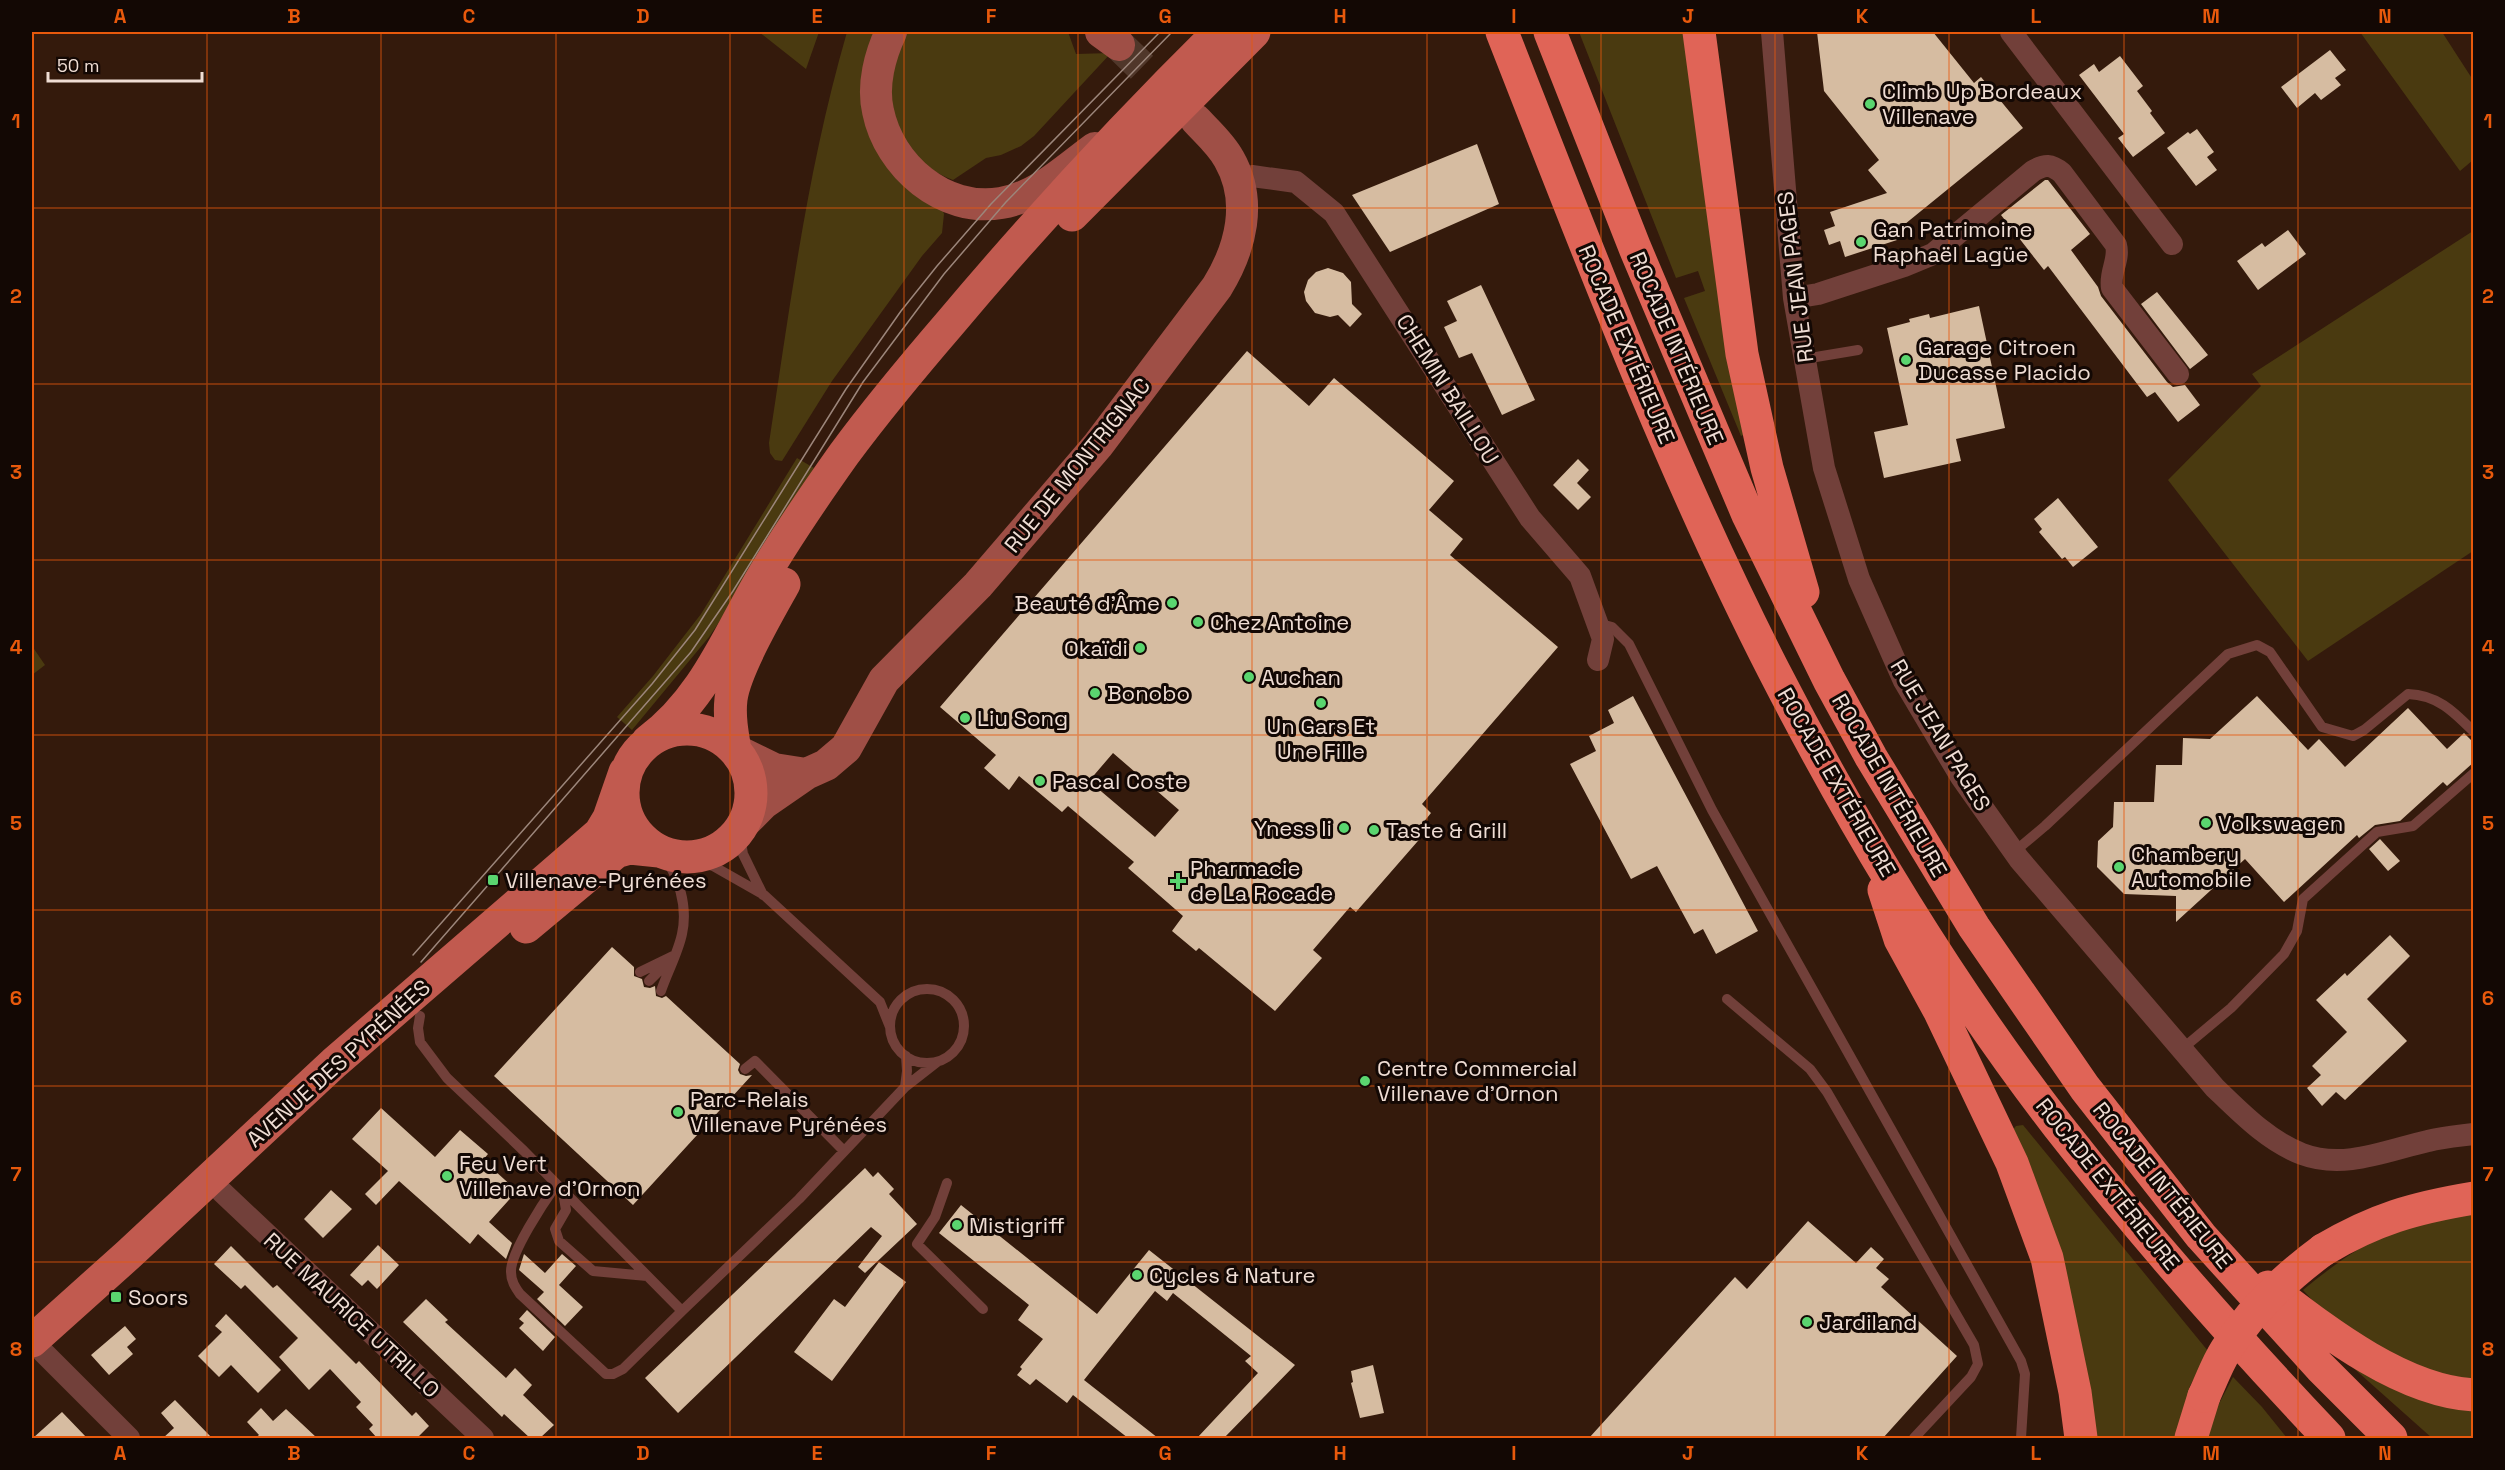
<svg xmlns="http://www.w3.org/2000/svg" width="2505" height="1470" viewBox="0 0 2505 1470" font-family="'Space Grotesk',sans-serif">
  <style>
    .green { fill: #4a3a10 }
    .building { fill: #d6bca1; fill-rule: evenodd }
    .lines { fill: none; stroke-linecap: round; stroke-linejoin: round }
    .secondary-tunnel { stroke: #50372a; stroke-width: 32; stroke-dasharray: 32 16; stroke-linecap: butt }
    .lane { stroke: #72403a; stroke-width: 10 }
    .street { stroke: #72403a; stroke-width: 22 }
    .secondary { stroke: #9f4f46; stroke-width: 32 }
    .primary { stroke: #c15a4f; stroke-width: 33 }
    .highway { stroke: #e06457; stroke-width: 33 }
    .tram { stroke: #9c867b; stroke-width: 1.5 }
    .highway-bridge { stroke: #e06457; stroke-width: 33 }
    .grid { fill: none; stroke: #e8590c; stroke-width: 1.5; stroke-opacity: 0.55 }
    .poi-dot { fill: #5ad56f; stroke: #130804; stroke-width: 2 }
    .labels { text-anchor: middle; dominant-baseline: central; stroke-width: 6; stroke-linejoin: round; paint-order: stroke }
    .poi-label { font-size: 22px; fill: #efddd4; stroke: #130804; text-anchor: start }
    .street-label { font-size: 22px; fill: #efddd4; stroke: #130804 }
    .neatline { fill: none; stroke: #e8590c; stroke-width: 2 }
    .grid-label { font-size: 20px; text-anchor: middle; font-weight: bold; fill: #e8590c }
  </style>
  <rect width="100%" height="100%" fill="#341a0c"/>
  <path class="green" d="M759,32H819L806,69Z
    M847,32H879L865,78L940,203L944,214L942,233L922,256L832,381L782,461L775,460L770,453L769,443C790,305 808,166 847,32Z
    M905,32H1068L1076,54L1111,53L1034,136L1021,146L1001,155L986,158L953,180C914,166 881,120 889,76C892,61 900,46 905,32Z
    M1579,32H1686L1746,434L1741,436L1684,298L1705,291L1698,271L1676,278Z
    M2360,32H2442L2473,80V160L2460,171Z
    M2473,231V551L2308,661L2168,480L2261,386L2252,374Z
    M797,458L814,468L740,591L709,637L632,730L617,717L653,676L701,614Z
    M32,646L45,665L32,675Z
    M2023,1125L2208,1351L2189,1388L2190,1396L2175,1438H2090L2011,1132L2016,1126Z
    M2473,1213V1379L2440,1374L2391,1354L2324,1313L2303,1290C2337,1262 2371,1237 2414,1224C2433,1219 2454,1216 2473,1213Z
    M2350,1365L2473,1407V1438H2432Z
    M2233,1377L2262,1407L2287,1438H2205L2211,1419Z"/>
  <path class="building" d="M1817,32H1933L1974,83L1981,77L2023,128L1894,233L1897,240L1845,257L1840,241L1829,245L1824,230L1835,226L1830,212L1887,193L1868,170L1879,160L1824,91Z
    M2330,50L2346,70L2335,78L2341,85L2321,100L2315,93L2297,108L2281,87Z
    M2120,56L2143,86L2137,91L2152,111L2150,113L2165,133L2133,157L2118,138L2124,134L2079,75L2094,64L2099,72Z
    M2197,129L2214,152L2207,157L2217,170L2196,186L2167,148L2188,132L2190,134Z
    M1477,144L1499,204L1390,252L1352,195Z
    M2045,180H2048L2090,234L2071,250L2098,287L2101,296L2167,382L2173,387L2185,385L2200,405L2178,422L2155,392L2147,397L2048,266L2044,270L2001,215Z
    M2288,230L2306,254L2258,290L2237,261L2262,243L2265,247Z
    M1328,268L1343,273L1351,282L1352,304L1362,314L1350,327L1338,315L1330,317L1315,313L1306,301L1304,292L1308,280L1316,272Z
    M1481,285L1535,400L1502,415L1472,353L1459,358L1444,327L1457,321L1447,301Z
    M2157,292L2208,355L2190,369L2141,304Z
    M1979,306L2005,428L1956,439L1961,461L1884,478L1874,432L1908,425L1887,328L1910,322L1909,319L1929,314L1930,318Z
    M1247,351L1309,406L1334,378L1454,481L1429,510L1463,539L1450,555L1558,647L1422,804L1431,813L1418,829L1424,834L1356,912L1350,907L1313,950L1322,958L1275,1011L1199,948L1196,951L1172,931L1183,916L1128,868L1134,862L1068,806L1062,812L1019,776L1009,790L984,768L996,755L940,707ZM1113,753L1179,810L1155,837L1089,781Z
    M1578,459L1589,470L1577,483L1591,497L1578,510L1553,485Z
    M2058,498L2098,547L2073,567L2065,557L2062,559L2039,532L2042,529L2034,519Z
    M1633,696L1758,931L1716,954L1703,929L1694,934L1657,866L1631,879L1570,764L1596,751L1589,736L1614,723L1608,710Z
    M2257,696L2308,750L2319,739L2345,767L2408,708L2447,749L2464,733L2474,743V762L2447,786L2443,782L2400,821L2375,825L2359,838L2357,835L2284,902L2245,859L2176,922V896L2124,894L2097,867L2098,841L2113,827L2114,802H2154L2156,765H2182L2183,738L2210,739Z
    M2380,839L2400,861L2388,871L2369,849Z
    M2390,935L2410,956L2367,999L2407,1041L2345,1100L2336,1092L2322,1106L2307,1088L2321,1075L2312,1066L2347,1032L2316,1000L2345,973L2347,976Z
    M612,947L634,967V976L642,979L644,987L650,988L655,986L656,996L662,998L666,996L740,1064L738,1070L740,1074L746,1076L752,1075L633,1205L494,1076Z
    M381,1108L435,1157L460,1130L488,1154L483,1160L517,1191L489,1222L512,1243L506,1259L478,1234L470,1244L399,1181L376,1205L365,1194L388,1171L352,1139Z
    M865,1168L873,1177L878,1172L894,1189L889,1194L917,1224L865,1273L858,1267L882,1236L871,1227L678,1413L645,1378Z
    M331,1190L352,1209L323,1238L304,1219Z
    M961,1205L1097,1314L1149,1250L1295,1365L1224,1438H1197L1258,1373L1245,1361L1251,1356L1173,1293L1167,1301L1155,1291L1084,1380L1158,1438H1128L1073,1395L1067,1403L1036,1379L1030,1385L1017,1375L1022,1369L1020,1367L1043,1339L1018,1320L1029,1305L939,1233Z
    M1808,1221L1856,1263L1871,1247L1884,1259L1876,1268L1889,1279L1881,1287L1957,1356L1883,1438H1589L1735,1277L1747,1289Z
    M378,1245L399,1265L377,1289L368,1280L362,1286L350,1275Z
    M231,1246L273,1288L277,1285L356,1364L359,1361L412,1416L416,1412L429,1426L417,1438H377L369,1429L373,1425L356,1407L361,1402L330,1369L309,1390L279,1357L298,1338L245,1285L241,1289L214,1264Z
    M524,1254L545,1273L562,1254L576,1266L559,1285L583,1307L565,1326L537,1299L544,1292L519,1270Z
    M879,1262L906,1282L832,1381L794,1352L834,1299L845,1307Z
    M426,1299L448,1320L445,1322L506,1378L515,1368L532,1385L523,1395L554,1425L540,1438H530L504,1414L502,1417L403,1322Z
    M527,1310L555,1337L543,1351L519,1328L524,1323L519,1319Z
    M226,1314L281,1370L258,1393L231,1365L219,1377L198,1356L222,1332L215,1326Z
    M125,1326L136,1339L127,1347L133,1354L109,1375L91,1355Z
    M1373,1365L1384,1413L1360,1418L1351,1383L1353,1382L1351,1371Z
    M175,1400L212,1438H163L174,1428L161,1413Z
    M261,1408L273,1421L286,1409L317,1438H255L259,1435L247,1422Z
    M62,1412L87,1438H33Z"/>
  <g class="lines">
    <path class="secondary-tunnel" d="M1119,45L1183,107"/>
    <path class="lane" d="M1804,359L1858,350
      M1597,623L1612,627L1629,644L1712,810L2021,1361L2025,1374L2021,1438
      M739,831L743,854L763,895
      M2014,852L2045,826L2228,654L2257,645L2270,652L2322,727L2353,736L2364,730L2408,694C2438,695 2454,712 2474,732
      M692,858L713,866L764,895L880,1002L890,1027
      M640,972L673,956
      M649,981L669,961
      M890 1026a37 37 0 1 1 74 0a37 37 0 1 1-74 0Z
      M661,991C667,973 678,953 682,934C688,907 679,874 661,854
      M1727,999L1810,1069L1827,1092L1974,1345L1978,1364L1971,1377L1914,1438
      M420,1016L418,1028L420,1042L447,1078L524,1151L682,1311L799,1199L905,1087L937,1062
      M2182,1049L2231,1008L2284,954L2297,931L2303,899L2377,832L2413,826L2474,773
      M745,1069L755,1061L844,1151
      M905,1087L907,1071L906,1056
      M947,1183L935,1217L917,1244L983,1309
      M556,1185C544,1202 510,1253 511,1272C511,1281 515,1287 520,1294L606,1374H613L623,1369L682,1311
      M563,1192L566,1210L555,1229L559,1241L593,1271L647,1276"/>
    <path class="street" d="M1772,32L1794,298L1824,468L1859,579L1904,681L1961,777L2019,859L2215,1088C2241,1113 2268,1141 2302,1154C2344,1170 2388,1150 2428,1141C2443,1137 2458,1136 2474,1134
      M2011,32L2172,244
      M1238,180L1252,176L1296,182L1334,213L1530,518L1580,576L1603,639L1598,660
      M1794,298L1818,294L1904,266L1933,254L2033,171C2045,164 2051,164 2062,173L2116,245C2120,260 2109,272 2112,288L2178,374
      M222,1192L483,1438
      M43,1352L129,1438"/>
    <path class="secondary" d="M891,32C880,55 872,85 878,111C889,166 944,213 1001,203C1038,197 1066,169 1095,148
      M1101,32L1119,45
      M735,750L774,769L806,774
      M743,824L764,803L806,774L826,765L846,748L884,680L978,585L1098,445L1217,287C1241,248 1253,201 1229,159C1221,144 1207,132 1196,120"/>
    <path class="primary" d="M1072,215L1254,32
      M623 793a64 64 0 1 1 128 0a64 64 0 1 1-128 0Z
      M648,741C699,704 724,646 754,592C781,544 812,499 844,454C878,408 914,365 951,322C1036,221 1125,125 1219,32
      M735,750C732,733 729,716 731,699C735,669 769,611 784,584
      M526,927L616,852L630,848L659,851
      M32,1341L129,1254L334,1063L600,833L609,818L625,772"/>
    <path class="highway" d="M1502,32C1586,246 1669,466 1774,671C1854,827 1951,987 2058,1126C2143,1235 2234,1338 2329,1438
      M1550,32L1635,248L1748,515L1829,680L1871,757L1974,927L2085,1088L2201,1236L2320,1367L2391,1438
      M1699,32L1742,354L1767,468L1803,592
      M1884,890L1900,939L1939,1010L2012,1163L2047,1258L2075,1392L2081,1438
      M2323,1250C2375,1219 2414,1208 2474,1198
      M2268,1287C2324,1330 2401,1391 2474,1395
      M2191,1438L2204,1396"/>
    <path class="tram" d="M413,955L652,684L695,630L846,389L901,311L937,266L991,204L1160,32
      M421,962L691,652L733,591L863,382L944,274L1006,202L1172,32"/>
    <path class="highway-bridge" d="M2204,1396C2211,1381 2217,1364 2226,1350C2251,1310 2285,1278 2323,1250"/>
  </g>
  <path class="grid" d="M207,32V1438M381,32V1438M556,32V1438M730,32V1438M904,32V1438M1078,32V1438M1252,32V1438M1427,32V1438M1601,32V1438M1775,32V1438M1949,32V1438M2124,32V1438M2298,32V1438M32,208H2474M32,384H2474M32,560H2474M32,735H2474M32,910H2474M32,1086H2474M32,1262H2474"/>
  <g class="poi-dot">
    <circle cx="1870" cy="104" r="6"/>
    <circle cx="1861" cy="242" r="6"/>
    <circle cx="1906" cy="360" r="6"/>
    <circle cx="1172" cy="603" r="6"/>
    <circle cx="1198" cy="622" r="6"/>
    <circle cx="1140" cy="648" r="6"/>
    <circle cx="1249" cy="677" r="6"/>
    <circle cx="1095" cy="693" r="6"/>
    <circle cx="1321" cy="703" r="6"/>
    <circle cx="965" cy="718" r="6"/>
    <circle cx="1040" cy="781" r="6"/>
    <circle cx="2206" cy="823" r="6"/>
    <circle cx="1344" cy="828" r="6"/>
    <circle cx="1374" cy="830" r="6"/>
    <circle cx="2119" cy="867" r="6"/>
    <rect x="487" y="874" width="12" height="12" rx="3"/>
    <path d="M1175 872h6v6h6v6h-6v6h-6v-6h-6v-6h6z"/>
    <circle cx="1365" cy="1081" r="6"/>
    <circle cx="678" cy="1112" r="6"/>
    <circle cx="447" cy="1176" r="6"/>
    <circle cx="957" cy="1225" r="6"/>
    <circle cx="1137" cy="1275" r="6"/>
    <rect x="110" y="1291" width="12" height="12" rx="3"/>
    <circle cx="1807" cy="1322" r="6"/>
  </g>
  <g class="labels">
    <g class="poi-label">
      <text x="1882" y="91">Climb Up Bordeaux<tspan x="1882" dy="25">Villenave</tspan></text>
      <text x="1873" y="229">Gan Patrimoine<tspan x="1873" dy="25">Raphaël Lagüe</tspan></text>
      <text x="1918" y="347">Garage Citroen<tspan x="1918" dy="25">Ducasse Placido</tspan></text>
      <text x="1160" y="603" text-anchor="end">Beauté d’Âme</text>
      <text x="1210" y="622">Chez Antoine</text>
      <text x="1128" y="648" text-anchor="end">Okaïdi</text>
      <text x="1261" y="677">Auchan</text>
      <text x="1107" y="693">Bonobo</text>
      <text x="977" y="718">Liu Song</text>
      <text x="1321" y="726" text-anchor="middle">Un Gars Et<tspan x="1321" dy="25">Une Fille</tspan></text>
      <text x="1052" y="781">Pascal Coste</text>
      <text x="2218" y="823">Volkswagen</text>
      <text x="1332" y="828" text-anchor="end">Yness Ii</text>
      <text x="1386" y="830">Taste &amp; Grill</text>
      <text x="2131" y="854">Chambery<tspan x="2131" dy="25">Automobile</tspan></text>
      <text x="1190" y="868">Pharmacie<tspan x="1190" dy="25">de La Rocade</tspan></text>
      <text x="505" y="880">Villenave-Pyrénées</text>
      <text x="1377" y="1068">Centre Commercial<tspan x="1377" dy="25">Villenave d'Ornon</tspan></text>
      <text x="690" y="1099">Parc-Relais<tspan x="690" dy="25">Villenave Pyrénées</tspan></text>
      <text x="459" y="1163">Feu Vert<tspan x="459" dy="25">Villenave d'Ornon</tspan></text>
      <text x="969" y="1225">Mistigriff</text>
      <text x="1149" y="1275">Cycles &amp; Nature</text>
      <text x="128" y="1297">Soors</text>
      <text x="1819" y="1322">Jardiland</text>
    </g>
    <g class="street-label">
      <text transform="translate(1795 277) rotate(-97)">RUE JEAN PAGES</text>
      <text transform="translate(1627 344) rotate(67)">ROCADE EXTÉRIEURE</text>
      <text transform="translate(1677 348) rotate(67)">ROCADE INTÉRIEURE</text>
      <text transform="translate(1448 389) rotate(58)">CHEMIN BAILLOU</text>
      <text transform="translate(1077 465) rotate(-51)">RUE DE MONTRIGNAC</text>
      <text transform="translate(1941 735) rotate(59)">RUE JEAN PAGES</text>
      <text transform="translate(1837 782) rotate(60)">ROCADE EXTÉRIEURE</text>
      <text transform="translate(1890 785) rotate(60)">ROCADE INTÉRIEURE</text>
      <text transform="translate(338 1063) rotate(-42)">AVENUE DES PYRÉNÉES</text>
      <text transform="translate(2108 1184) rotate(51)">ROCADE EXTÉRIEURE</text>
      <text transform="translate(2163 1185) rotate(51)">ROCADE INTÉRIEURE</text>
      <text transform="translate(352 1315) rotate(43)">RUE MAURICE UTRILLO</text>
    </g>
  </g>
  <rect width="2505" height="1470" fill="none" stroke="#130804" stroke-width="66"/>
  <path d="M48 72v9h154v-9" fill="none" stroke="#efddd4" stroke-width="3"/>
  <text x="57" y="72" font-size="18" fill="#efddd4" stroke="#130804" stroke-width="4.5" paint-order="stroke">50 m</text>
  <rect x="33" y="33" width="2439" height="1404" class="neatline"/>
  <g class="grid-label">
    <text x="120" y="23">A</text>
    <text x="294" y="23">B</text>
    <text x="469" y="23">C</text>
    <text x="643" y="23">D</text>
    <text x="817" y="23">E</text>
    <text x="991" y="23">F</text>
    <text x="1165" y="23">G</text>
    <text x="1340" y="23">H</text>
    <text x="1514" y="23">I</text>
    <text x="1688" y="23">J</text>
    <text x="1862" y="23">K</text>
    <text x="2036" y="23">L</text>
    <text x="2211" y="23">M</text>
    <text x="2385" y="23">N</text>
    <text x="16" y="128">1</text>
    <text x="2488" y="128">1</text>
    <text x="16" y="303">2</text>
    <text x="2488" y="303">2</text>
    <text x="16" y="479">3</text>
    <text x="2488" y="479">3</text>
    <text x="16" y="654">4</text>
    <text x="2488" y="654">4</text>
    <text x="16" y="830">5</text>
    <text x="2488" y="830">5</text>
    <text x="16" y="1005">6</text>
    <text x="2488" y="1005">6</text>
    <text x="16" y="1181">7</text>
    <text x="2488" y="1181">7</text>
    <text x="16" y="1356">8</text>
    <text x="2488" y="1356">8</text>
    <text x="120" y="1460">A</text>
    <text x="294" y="1460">B</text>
    <text x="469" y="1460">C</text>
    <text x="643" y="1460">D</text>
    <text x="817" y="1460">E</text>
    <text x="991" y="1460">F</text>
    <text x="1165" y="1460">G</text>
    <text x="1340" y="1460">H</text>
    <text x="1514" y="1460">I</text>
    <text x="1688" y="1460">J</text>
    <text x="1862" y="1460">K</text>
    <text x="2036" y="1460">L</text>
    <text x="2211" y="1460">M</text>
    <text x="2385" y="1460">N</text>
  </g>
</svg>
